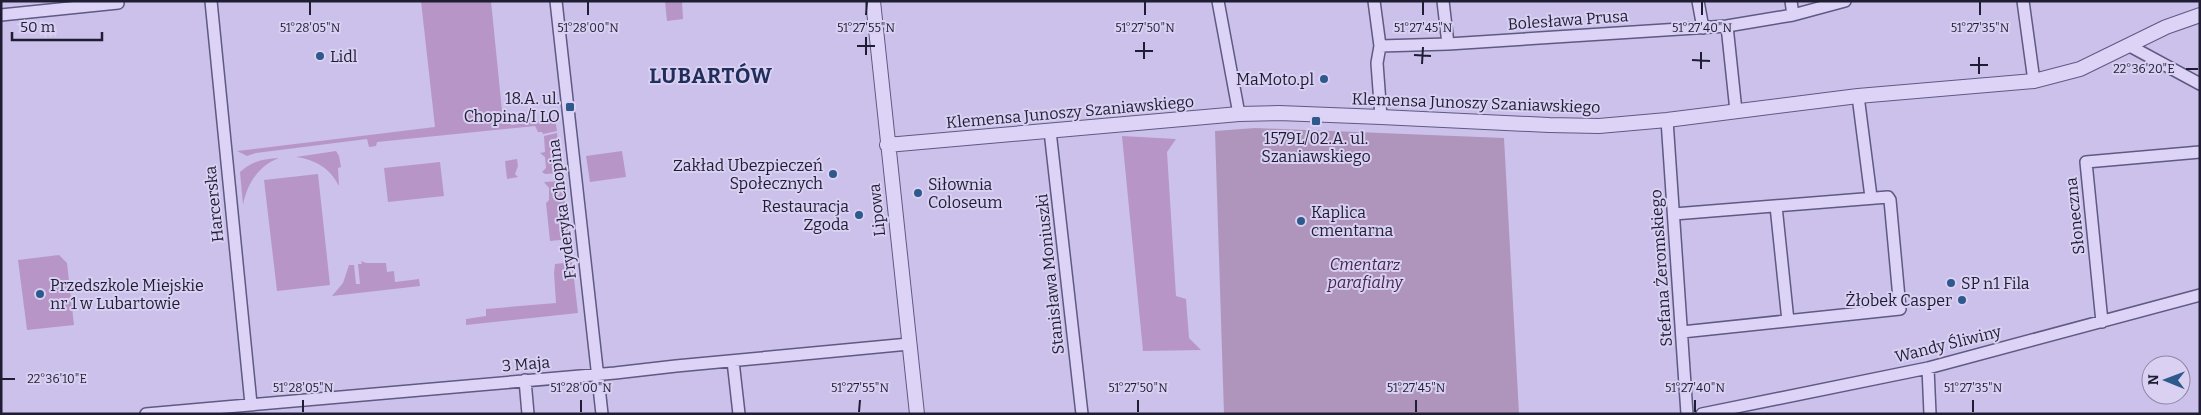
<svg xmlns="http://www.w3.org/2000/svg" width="2201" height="415" viewBox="0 0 2201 415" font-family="Bitter,serif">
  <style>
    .green { fill: #b796c7 }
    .cemetery { fill: #af95bc }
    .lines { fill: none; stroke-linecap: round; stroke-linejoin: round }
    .minor-casing { stroke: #5e5a82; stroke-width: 14 }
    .tertiary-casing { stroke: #5e5a82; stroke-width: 16 }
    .minor { stroke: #dcd3f6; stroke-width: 11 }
    .tertiary { stroke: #dcd3f6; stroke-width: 14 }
    .ticks { fill: none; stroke: #1e1d33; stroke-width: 2 }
    .poi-dot { fill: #2e598d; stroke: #d9d0f2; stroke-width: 2 }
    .labels { text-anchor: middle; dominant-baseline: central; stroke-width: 4; stroke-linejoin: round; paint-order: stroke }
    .street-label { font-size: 16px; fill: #1e1d33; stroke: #d9d0f2 }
    .poi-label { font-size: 16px; fill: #1e1d33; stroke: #d9d0f2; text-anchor: start }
    .park-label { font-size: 16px; font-style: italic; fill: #46254e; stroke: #d9d0f2 }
    .district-label { font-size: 21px; font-weight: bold; letter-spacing: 1px; fill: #202e5c; stroke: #d9d0f2 }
    .ticks-label { font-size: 12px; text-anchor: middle; fill: #1e1d33; stroke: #d9d0f2; stroke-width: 4; stroke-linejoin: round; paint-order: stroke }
  </style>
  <rect width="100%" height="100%" fill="#ccc1ea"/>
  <path class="green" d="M421,1H491L503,121L512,125L555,118L557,131L543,134L542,132H538L535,126L377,142L376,146L369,147L367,139L256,153L247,156L237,151L435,127Z
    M665,1H682L683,19L667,21Z
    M557,133L562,173L545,174L542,172L546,168L545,157L540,153L545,152L544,136Z
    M1122,136L1176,139L1167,152L1176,296L1186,299L1189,338L1201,350L1143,351Z
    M336,151L339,156L341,167L338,168L339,186C330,168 316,160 296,157Z
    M622,151L626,177L590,182L586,156Z
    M279,158C258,166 247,184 243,205L240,172C252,161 263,159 279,158Z
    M517,159L518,166L515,174L518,177L507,179L505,161Z
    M440,162L444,196L388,202L384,168Z
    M318,174L330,285L277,291L264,180Z
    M563,181L569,239L550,241L546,203L549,200V188L544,182Z
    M59,255L67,263L74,325L27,330L18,260Z
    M361,261L366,263H386L387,272L394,271L395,282L419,279L420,286L332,296L343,283L349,265H354L356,284H360L358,264H362Z
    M572,262L578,313L466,325V319L486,316V309L556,303L554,273L555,264Z"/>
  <path class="cemetery" d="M1255,128L1504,138L1519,414H1224L1215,131Z"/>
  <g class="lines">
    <defs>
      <path id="minor" d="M211,1L251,404
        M556,1L602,414
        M1218,1L1239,114
        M1374,1L1380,46L1377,63L1381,117
        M1443,1L1448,44
        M1698,1L1703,28
        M1791,1L1793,15
        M2023,1L2034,81
        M1,15L118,3V1
        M1727,26L1736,111
        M2128,45L2200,84
        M1380,46L1448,44L1727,26L1793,15L1845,1
        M1858,96L1871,197
        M1667,120L1687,414
        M1050,131L1082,414
        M1776,206L1788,321
        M1674,214L1888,197L1890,200L1900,309L1682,332
        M2102,322L2086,162L2200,152
        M733,361L739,414
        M1928,368L1930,414
        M525,380L528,414
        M146,414L615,373L676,366L909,344
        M1702,414L1928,368L2200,295"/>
      <path id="tertiary" d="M873,1L917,414
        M887,145L1239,114L1279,113L1381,117L1549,125L1599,126L1667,120L1858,96L2034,81L2080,69L2166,27L2200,15"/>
    </defs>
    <use href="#minor" class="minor-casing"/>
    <use href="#tertiary" class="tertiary-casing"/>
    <use href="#minor" class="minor"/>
    <use href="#tertiary" class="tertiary"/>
  </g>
  <path class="ticks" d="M310,15V2M588,15V2M866,15L867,2M1145,15V2M1423,15V2M1702,15V2M1980,15V2M857,46H875M1135,51H1153M866,55V37M1414,55L1431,56M1144,59V42M1692,60L1710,61M1422,64L1423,47M1970,65H1988M1701,69V52M2186,69H2198M1979,74V57M2,379H15M303,412V400M581,412V400M859,412L860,400M1138,412V400M1416,412V400M1695,412V400M1973,412V400"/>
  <g class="poi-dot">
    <circle cx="320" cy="56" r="5"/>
    <circle cx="1324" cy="79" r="5"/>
    <rect x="565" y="102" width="10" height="10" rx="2.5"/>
    <rect x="1311" y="116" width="10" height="10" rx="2.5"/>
    <circle cx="833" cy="174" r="5"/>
    <circle cx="918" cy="193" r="5"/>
    <circle cx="859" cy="215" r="5"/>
    <circle cx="1301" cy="221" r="5"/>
    <circle cx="1951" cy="283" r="5"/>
    <circle cx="40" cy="294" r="5"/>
    <circle cx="1962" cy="300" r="5"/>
  </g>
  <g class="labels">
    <g class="street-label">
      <text transform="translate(1568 20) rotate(-4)">Bolesława Prusa</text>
      <text transform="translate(1476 103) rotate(2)">Klemensa Junoszy Szaniawskiego</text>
      <text transform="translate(1070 112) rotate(-5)">Klemensa Junoszy Szaniawskiego</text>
      <text transform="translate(214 204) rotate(-96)">Harcerska</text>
      <text transform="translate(562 209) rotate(-97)">Fryderyka Chopina</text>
      <text transform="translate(877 210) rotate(-96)">Lipowa</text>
      <text transform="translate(2075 216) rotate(-96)">Słoneczna</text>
      <text transform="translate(1661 268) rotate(-94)">Stefana Żeromskiego</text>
      <text transform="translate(1050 274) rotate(-96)">Stanisława Moniuszki</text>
      <text transform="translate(1948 344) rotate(-14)">Wandy Śliwiny</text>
      <text transform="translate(526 364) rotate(-5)">3 Maja</text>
    </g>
    <g class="poi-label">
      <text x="330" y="56">Lidl</text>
      <text x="1314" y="79" text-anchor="end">MaMoto.pl</text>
      <text x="560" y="98" text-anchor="end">18.A. ul.<tspan x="560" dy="18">Chopina/I LO</tspan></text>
      <text x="1316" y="138" text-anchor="middle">1579L/02.A. ul.<tspan x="1316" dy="18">Szaniawskiego</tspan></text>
      <text x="823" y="165" text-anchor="end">Zakład Ubezpieczeń<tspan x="823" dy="18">Społecznych</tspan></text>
      <text x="928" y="184">Siłownia<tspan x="928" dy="18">Coloseum</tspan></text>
      <text x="849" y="206" text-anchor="end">Restauracja<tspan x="849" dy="18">Zgoda</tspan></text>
      <text x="1311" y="212">Kaplica<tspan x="1311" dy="18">cmentarna</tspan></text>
      <text x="1961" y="283">SP n1 Fila</text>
      <text x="50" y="285">Przedszkole Miejskie<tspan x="50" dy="18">nr 1 w Lubartowie</tspan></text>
      <text x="1952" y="300" text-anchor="end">Żłobek Casper</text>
    </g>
    <g class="park-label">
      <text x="1365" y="264">Cmentarz<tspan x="1365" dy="18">parafialny</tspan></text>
    </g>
    <g class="district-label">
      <text x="711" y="76">LUBARTÓW</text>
    </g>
  </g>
  <g class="ticks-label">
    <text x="310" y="32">51°28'05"N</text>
    <text x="588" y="32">51°28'00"N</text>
    <text x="866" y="32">51°27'55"N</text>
    <text x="1145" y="32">51°27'50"N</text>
    <text x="1423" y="32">51°27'45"N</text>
    <text x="1702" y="32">51°27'40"N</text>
    <text x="1980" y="32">51°27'35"N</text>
    <text x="2144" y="73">22°36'20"E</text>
    <text x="57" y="383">22°36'10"E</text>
    <text x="303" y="392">51°28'05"N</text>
    <text x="581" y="392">51°28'00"N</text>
    <text x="860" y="392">51°27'55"N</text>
    <text x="1138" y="392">51°27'50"N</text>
    <text x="1416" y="392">51°27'45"N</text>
    <text x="1695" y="392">51°27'40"N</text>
    <text x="1973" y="392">51°27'35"N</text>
  </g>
  <rect width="2201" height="415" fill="none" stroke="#1e1d33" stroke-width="5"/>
  <g transform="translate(2166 380) rotate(271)"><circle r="24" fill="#d9d0f2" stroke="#8e88a6"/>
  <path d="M0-4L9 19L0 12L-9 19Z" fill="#2e598d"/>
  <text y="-8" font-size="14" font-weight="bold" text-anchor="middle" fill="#1e1d33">N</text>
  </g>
  <path d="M12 32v8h90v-8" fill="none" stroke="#1e1d33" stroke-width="2.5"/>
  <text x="20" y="32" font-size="15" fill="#1e1d33" stroke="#d9d0f2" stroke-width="4" paint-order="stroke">50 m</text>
</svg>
